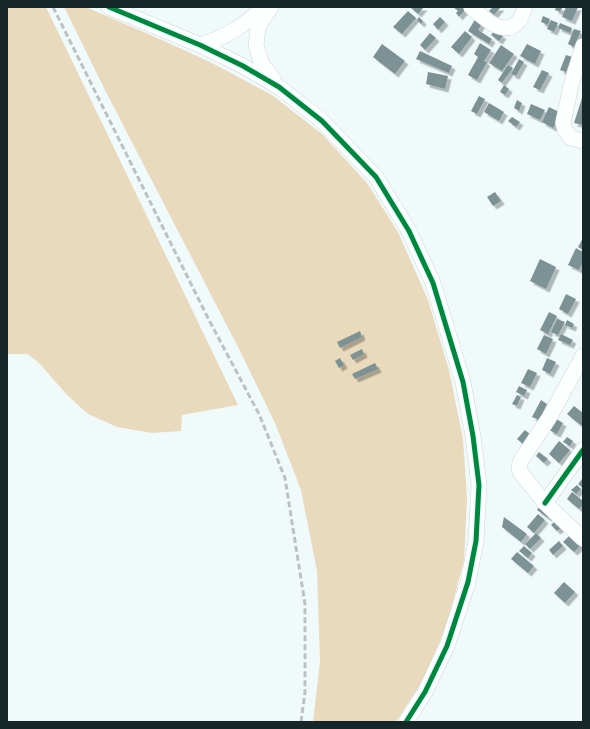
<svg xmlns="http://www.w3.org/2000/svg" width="590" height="729" viewBox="0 0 590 729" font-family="Spectral,serif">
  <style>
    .green { fill: #e9dabd }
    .building { fill: #7c9294; filter: url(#shadow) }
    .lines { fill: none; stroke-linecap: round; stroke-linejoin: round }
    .minor-casing { stroke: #cad6d7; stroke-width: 16 }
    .minor { stroke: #fdfefe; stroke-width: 15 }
    .rail { stroke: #bec1c1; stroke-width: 3; stroke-dasharray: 6 3; stroke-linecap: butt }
    .cycleway-casing { stroke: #ecfdff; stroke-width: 8 }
    .cycleway { stroke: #00873e; stroke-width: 5 }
  </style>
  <defs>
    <filter id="shadow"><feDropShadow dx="3.5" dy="3.5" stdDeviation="0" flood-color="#0004"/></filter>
  </defs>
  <rect width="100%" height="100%" fill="#f0fafb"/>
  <path class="green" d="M7,7H46L238,405L182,415L181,431L152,433L117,427L88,414L68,396L40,364L28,354H7Z
    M64,7L88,8L153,36L210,62L272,95L322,134L367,183L398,232L428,300L449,370L463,439L467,498L464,561L446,627L423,680L396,722H313L320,662L317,571L301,490L275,423L239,349L106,92Z"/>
  <path class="building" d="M410,7H424L418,14Z
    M453,7H466L467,8L459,17L456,13L458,11Z
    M493,7H501L494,15L489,11Z
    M556,7H563L560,12L555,10Z
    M566,7H578L572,21L562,17Z
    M408,11L416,18L402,34L393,27Z
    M543,16L550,19L548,25L541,22Z
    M419,17L423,21L421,24L417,20Z
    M440,17L445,22L438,30L433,24Z
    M476,18L483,22L478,30L492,39L489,44L468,31Z
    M551,20L558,23L554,32L547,29Z
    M560,23L572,28L570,33L558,28Z
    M574,29L581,31L574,47L568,44Z
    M495,30L503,36L499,41L491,35Z
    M465,31L472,37L459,54L451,47Z
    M430,33L436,38L425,50L420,45Z
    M480,43L491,50L484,61L487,62L477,80L468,75L478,57L474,54Z
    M382,44L405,61L395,74L373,57Z
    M527,44L541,51L535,64L520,56Z
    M501,45L514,54L502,71L489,63Z
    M420,51L452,66L449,73L416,59Z
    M566,55L572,57L566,72L560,70Z
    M519,59L524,62L516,76L511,74Z
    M508,65L513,68L502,83L498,80Z
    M542,70L549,73L540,90L533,87Z
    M428,72L448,76L445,89L426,84Z
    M504,85L509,89L505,95L500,92Z
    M479,96L485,99L477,114L471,111Z
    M582,98H583V125L574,123Z
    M517,100L522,103L519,111L514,108Z
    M489,103L504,112L499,121L484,112Z
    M531,104L545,110L540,120L527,114Z
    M549,107L561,113L553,128L542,122Z
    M512,117L520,122L516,127L508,121Z
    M495,192L501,201L493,206L487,197Z
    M583,238V250L578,247Z
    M576,248L583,252V262L579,270L568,265Z
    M540,259L556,267L546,289L530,281Z
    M566,294L576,299L568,314L559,309Z
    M549,312L557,316L548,334L540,330Z
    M557,319L565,322L558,335L551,332Z
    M567,320L574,324L572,328L565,325Z
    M360,331L362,337L340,348L337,342Z
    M561,334L573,340L570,345L558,340Z
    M544,335L553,339L546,354L537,349Z
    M362,349L364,354L353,360L350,355Z
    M340,358L344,365L339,368L335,361Z
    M547,358L556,362L550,374L542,370Z
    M375,363L378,369L355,379L352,374Z
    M528,369L537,373L530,387L521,383Z
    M519,386L527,390L524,396L516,392Z
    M517,395L521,397L517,406L512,404Z
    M541,400L547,404L539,420L532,417Z
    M574,406L583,413V427L567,414Z
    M556,419L563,423L557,434L549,430Z
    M525,430L531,435L523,444L517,439Z
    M567,437L573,441L570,446L563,442Z
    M559,441L570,450L559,463L549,454Z
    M539,452L548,459L544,463L536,456Z
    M583,478V488L578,484Z
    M577,485L581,489L576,494L571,490Z
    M572,492L583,501V505L579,509L567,499Z
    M542,504L553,512L548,518L537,510Z
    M538,514L545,520L534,533L527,527Z
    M504,517L527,534L521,542L502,527Z
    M558,518L561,528L557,531L551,525Z
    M536,533L541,538L530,549L525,544Z
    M572,533L583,543L574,552L563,542Z
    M559,541L563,546L553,555L549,550Z
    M524,546L532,553L528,558L519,551Z
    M517,552L534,566L528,573L511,559Z
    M564,582L575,592L565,603L554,593Z"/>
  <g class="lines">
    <defs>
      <path id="minor" d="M109,7L200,45L243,66L279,87L322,121L376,177L409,231L433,283L463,382L473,436L479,485L476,541L468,582L447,646L425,692L406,722
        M271,7L258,27L256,46L262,64L273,79
        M471,7C483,17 504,39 519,21C522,17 523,11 525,7
        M200,45C226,38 245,24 265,7
        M583,46L571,85L563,123L565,130L571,138L583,141
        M583,356L549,418L520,462L519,468L520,472L545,503L583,539
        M545,503L583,450"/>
    </defs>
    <use href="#minor" class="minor-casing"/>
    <use href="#minor" class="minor"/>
    <path class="rail" d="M53,7L210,322L259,414L285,478L305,604V692L301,722"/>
    <defs>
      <path id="cycleway" d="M109,7L200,45L243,66L279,87L322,121L376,177L409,231L433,283L463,382L473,436L479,485L476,541L468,582L447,646L425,692L406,722
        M545,503L583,450"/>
    </defs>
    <use href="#cycleway" class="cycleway-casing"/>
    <use href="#cycleway" class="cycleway"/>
  </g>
  <rect width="590" height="729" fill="none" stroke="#162729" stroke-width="16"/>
</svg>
